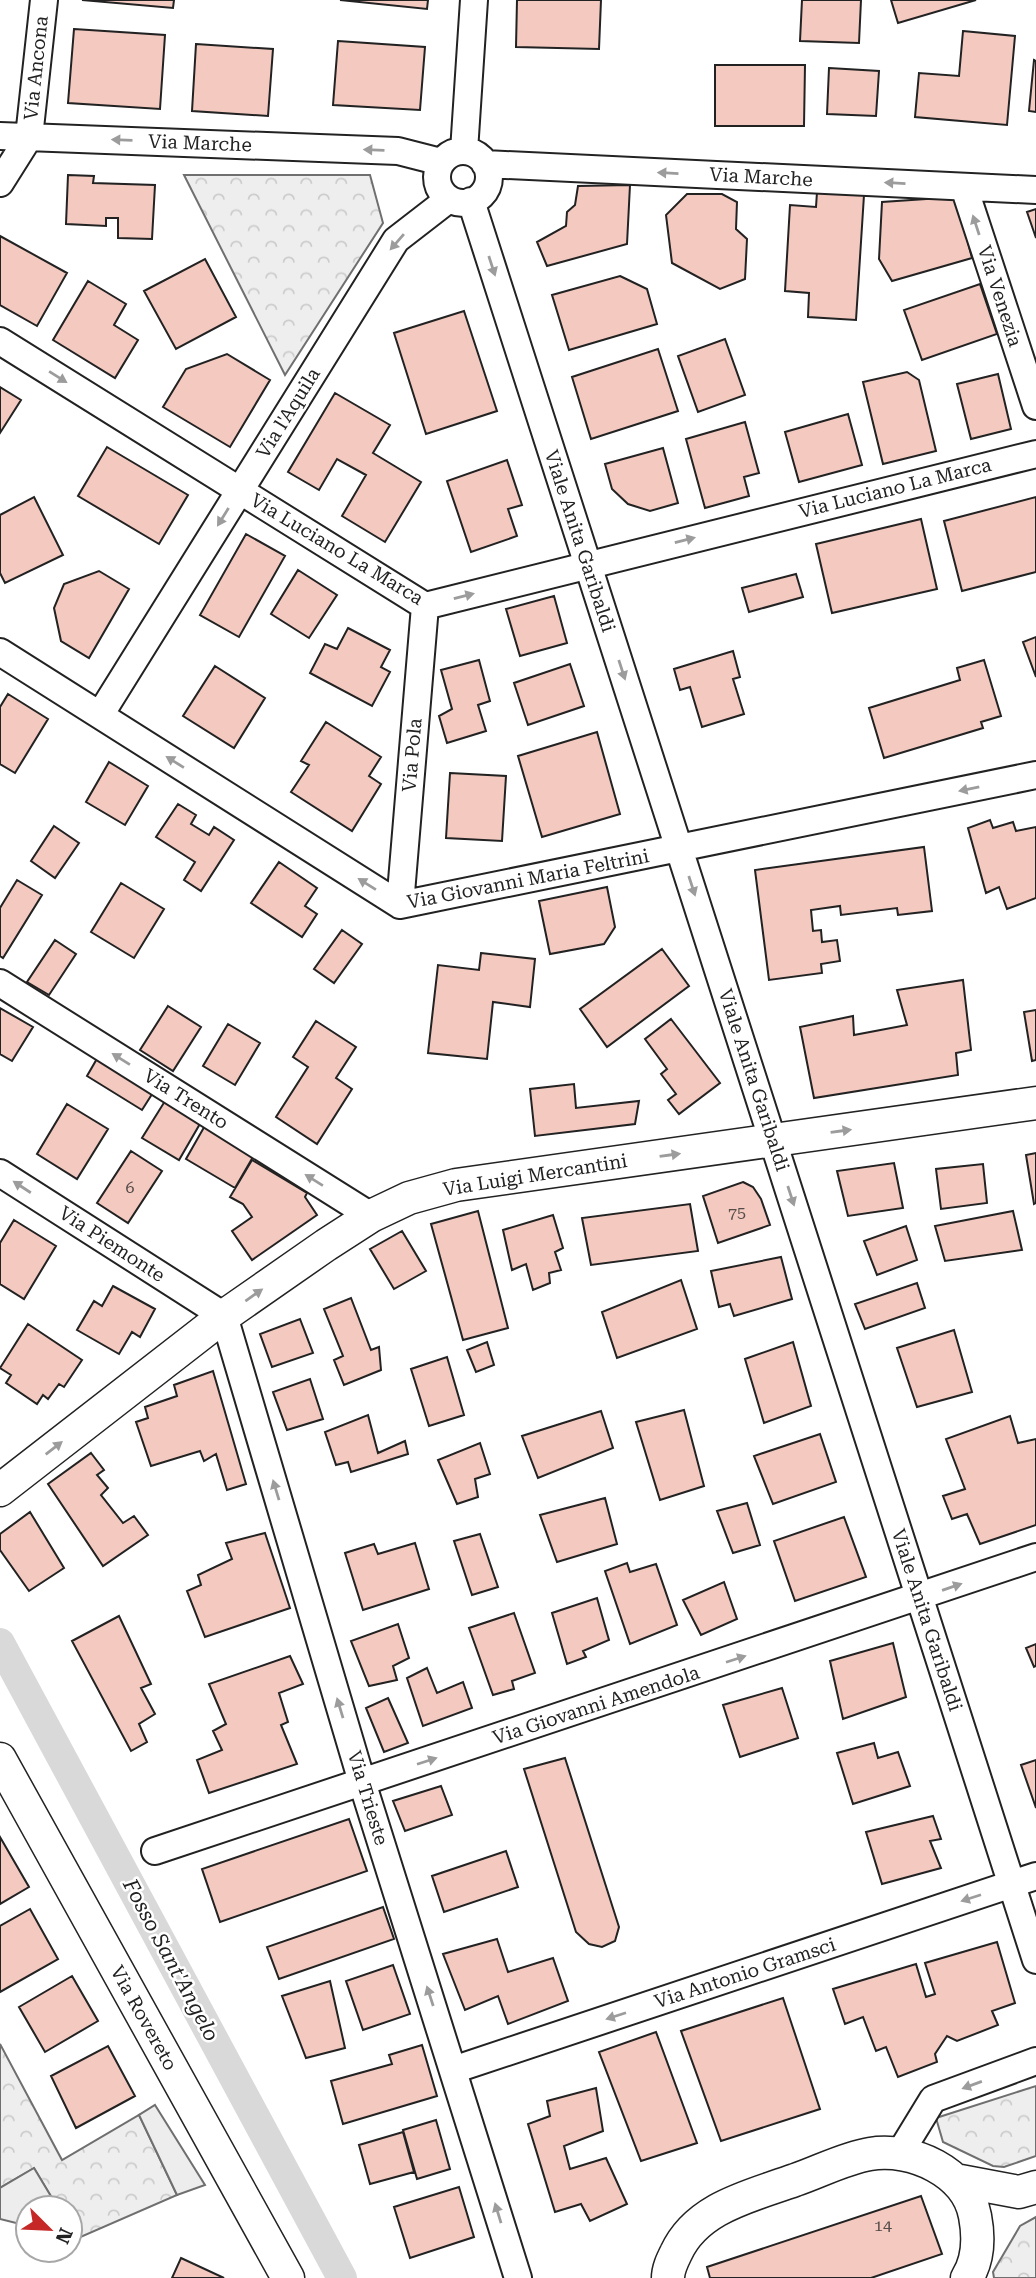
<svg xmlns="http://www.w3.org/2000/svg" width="1036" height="2278" viewBox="0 0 1036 2278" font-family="'Roboto Serif',serif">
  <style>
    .park { fill: url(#park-crowns); stroke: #6f6f6f; stroke-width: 2 }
    .parking { fill: #ededed; stroke: #6f6f6f; stroke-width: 2 }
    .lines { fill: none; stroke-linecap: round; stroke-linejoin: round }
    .canal { stroke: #d9d9d9; stroke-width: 30 }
    .building { fill: #f3c9c0; stroke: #222; stroke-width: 2 }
    .minor-casing { stroke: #222; stroke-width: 30 }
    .tertiary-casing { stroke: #222; stroke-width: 35 }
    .minor { stroke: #fff; stroke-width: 26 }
    .tertiary { stroke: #fff; stroke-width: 32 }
    .oneway { fill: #9c9c9c }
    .labels { text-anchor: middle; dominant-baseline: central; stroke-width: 5; stroke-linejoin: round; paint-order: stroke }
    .number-label { font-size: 16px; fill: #564c4a }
    .street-label { font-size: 19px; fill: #222; stroke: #fff }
    .water-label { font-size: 21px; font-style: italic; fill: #222; stroke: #fff }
  </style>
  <defs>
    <pattern id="park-crowns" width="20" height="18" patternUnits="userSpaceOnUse" patternTransform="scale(1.75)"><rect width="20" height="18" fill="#eee"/><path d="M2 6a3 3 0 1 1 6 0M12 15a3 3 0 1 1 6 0" fill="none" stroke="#ccc"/></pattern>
  </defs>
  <rect width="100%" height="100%" fill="#fff"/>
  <path class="park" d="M184,175H370L383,223L285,375Z
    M0,2044L62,2160L139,2115L177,2195L76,2239L70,2228V2208H58L34,2168L0,2188Z
    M1036,2086V2156L1004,2167L993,2166L943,2142L936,2118Z
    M1036,2217V2278H994L993,2272L1020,2226Z"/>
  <path class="parking" d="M155,2105L205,2185L177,2195L139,2115Z
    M34,2168L58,2208H28V2226L0,2219V2188Z"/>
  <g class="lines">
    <path class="canal" d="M0,1643L342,2278"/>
  </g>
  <path class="building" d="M82,0H174L173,8Z
    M340,0H428L427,9Z
    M517,0H601L599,49L516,47Z
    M802,0H861L859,43L800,41Z
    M891,0H976L898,23Z
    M74,29L165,35L160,109L68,103Z
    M963,31L1015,36L1007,125L915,117L919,73L959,76Z
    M338,41L425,47L420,110L333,105Z
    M196,44L273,49L268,116L192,111Z
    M1034,60L1036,61V112L1029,111Z
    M715,65H805L804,126H715Z
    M829,68L879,71L876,116L827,114Z
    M68,175L94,176L93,183L155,185L152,239L118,238V218H106V226L66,224Z
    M630,185L627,244L547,266L537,242L566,226L567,212L575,205L578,186Z
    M817,192L864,195L856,320L808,317L809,293L785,291L790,205L816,207Z
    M687,194H722L737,202L736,229L747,239L745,279L720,289L672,263L666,215Z
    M956,197L972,258L892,281L879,259L882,202Z
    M1036,209V238L1027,212Z
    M0,236L67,273L37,326L0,305Z
    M205,259L236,317L176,349L144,291Z
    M620,276L647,289L657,324L569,350L552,295Z
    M88,281L126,304L114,325L138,340L115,378L53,340Z
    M980,284L997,334L922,360L904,310Z
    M464,311L497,411L426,434L394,333Z
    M725,339L745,395L698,412L678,356Z
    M658,349L678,411L591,439L572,377Z
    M227,354L270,380L230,447L163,407L186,369Z
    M907,372L919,380L936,451L883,464L863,382Z
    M998,374L1011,429L971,439L957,384Z
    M0,387L21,400L0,433Z
    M335,393L390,425L373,453L421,482L385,542L342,516L366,475L337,459L319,490L288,472Z
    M848,414L862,465L799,482L785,432Z
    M745,422L759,473L744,477L749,496L705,508L686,439Z
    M107,447L188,495L159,544L78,496Z
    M663,448L678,503L650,511L628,504L612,489L605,464Z
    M507,460L522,505L508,509L517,536L471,552L447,481Z
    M34,497L63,555L5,583L0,573V515Z
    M1036,497V572L962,591L944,521Z
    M921,519L937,589L832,613L816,544Z
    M246,534L285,556L239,637L200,615Z
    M298,570L337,595L309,638L271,614Z
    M99,571L129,589L89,658L61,641L54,608L64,584Z
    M796,574L803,597L749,612L742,588Z
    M554,596L567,643L520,656L506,609Z
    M348,628L390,650L381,667L390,672L372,706L310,673L325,644L337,649Z
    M1036,637V677L1023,642Z
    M733,651L740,677L733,679L744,714L702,727L690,687L680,690L674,669Z
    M479,660L490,701L478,705L486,731L447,743L439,716L452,709L441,670Z
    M984,660L1001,716L981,722L983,728L884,758L869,708L960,680L957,668Z
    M570,664L584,706L528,725L514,683Z
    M215,666L265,698L234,748L183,716Z
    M8,694L48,719L15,773L0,764V707Z
    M326,722L381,757L369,776L381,784L352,831L291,792L309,765L301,761Z
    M597,732L620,814L542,837L518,756Z
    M109,762L148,786L125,825L86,802Z
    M450,773L506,776L502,841L446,838Z
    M178,804L196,815L191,824L209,835L214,827L234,840L201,891L184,880L195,862L156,837Z
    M990,820L993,828L1013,822L1016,831L1036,827V898L1007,909L999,887L986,893L968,828Z
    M54,826L79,843L55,878L31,861Z
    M924,847L932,911L898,915L897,908L841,915L840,906L811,910L813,931L821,930L822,942L837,940L840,961L821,964L822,973L769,980L755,870Z
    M279,862L317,888L305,906L317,914L302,937L251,903Z
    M17,880L42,895L3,958L0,956V908Z
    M121,883L164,909L134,958L91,932Z
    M607,887L615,927L604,944L550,954L539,901Z
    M342,930L362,944L334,983L314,969Z
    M55,940L76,954L49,995L27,982Z
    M662,949L689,986L607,1047L580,1009Z
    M481,953L535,959L530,1007L493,1002L487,1059L428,1053L438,965L479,970Z
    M963,980L971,1050L956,1053L958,1075L814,1098L800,1027L853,1016L854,1035L907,1025L897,990Z
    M168,1006L201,1027L173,1071L140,1050Z
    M0,1008L33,1027L12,1061L0,1054Z
    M1036,1010V1060L1032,1061L1024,1012Z
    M671,1019L720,1083L679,1114L668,1100L676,1094L661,1074L667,1069L645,1039Z
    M316,1021L356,1047L336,1078L352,1089L317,1144L276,1117L308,1067L293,1057Z
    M228,1024L260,1043L235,1085L203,1066Z
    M98,1057L154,1091L142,1110L87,1076Z
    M574,1084L576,1108L639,1101L635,1124L535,1136L530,1089Z
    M165,1101L201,1122L179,1160L142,1138Z
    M67,1104L108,1129L77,1179L37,1154Z
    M207,1122L257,1150L235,1188L186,1159Z
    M131,1151L162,1171L128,1223L97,1203Z
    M1036,1153V1203L1034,1204L1026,1155Z
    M252,1160L307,1193L305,1197L317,1215L252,1260L232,1231L252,1217L243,1204L230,1197Z
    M894,1163L903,1208L848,1216L837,1171Z
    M983,1164L987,1203L941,1209L936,1169Z
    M743,1182L753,1187L761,1199L770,1225L718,1243L703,1196Z
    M690,1204L698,1251L591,1265L582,1218Z
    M478,1211L508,1328L463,1340L431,1224Z
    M1013,1211L1022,1250L945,1261L935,1226Z
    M553,1215L563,1248L555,1252L561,1270L549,1273L550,1283L533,1290L526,1264L512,1270L503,1230Z
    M14,1220L56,1246L24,1299L0,1284V1243Z
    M906,1226L917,1260L877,1275L864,1241Z
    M402,1231L426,1271L394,1289L370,1249Z
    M781,1257L792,1299L734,1316L730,1304L719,1307L711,1271Z
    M681,1280L697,1329L617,1358L602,1312Z
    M917,1283L925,1308L865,1329L855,1304Z
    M113,1286L155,1309L140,1337L132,1332L119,1354L77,1330L94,1301L102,1306Z
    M351,1298L371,1350L379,1347L381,1370L344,1385L334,1360L343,1356L324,1309Z
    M300,1319L313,1353L272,1367L260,1334Z
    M28,1324L82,1360L64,1387L59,1384L48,1399L43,1395L37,1404L6,1383L11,1375L0,1368Z
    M954,1330L972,1392L917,1407L897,1348Z
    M487,1342L494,1365L476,1372L467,1350Z
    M793,1342L811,1406L764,1423L745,1359Z
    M447,1357L464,1415L429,1426L411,1369Z
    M213,1371L246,1484L227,1490L216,1454L204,1461L200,1451L151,1466L136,1422L148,1418L145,1407L177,1396L174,1385Z
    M310,1379L323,1419L287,1430L273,1392Z
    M684,1410L704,1486L660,1500L636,1422Z
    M601,1411L613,1448L538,1478L522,1436Z
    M368,1415L378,1453L405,1441L408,1454L351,1472L348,1462L336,1465L325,1432Z
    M1010,1416L1018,1443L1036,1439V1525L980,1544L967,1514L952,1519L943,1496L965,1489L946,1439Z
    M820,1434L836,1482L773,1504L754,1456Z
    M480,1443L490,1474L475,1479L478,1497L457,1504L438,1460Z
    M91,1453L104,1470L97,1475L108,1488L101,1495L123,1523L134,1516L148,1535L103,1566L48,1484Z
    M605,1498L617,1544L557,1562L540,1515Z
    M747,1503L760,1545L733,1553L717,1511Z
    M30,1512L64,1568L29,1591L0,1550V1534Z
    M844,1517L866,1577L795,1601L774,1541Z
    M265,1533L290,1608L205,1637L187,1591L201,1585L198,1575L232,1559L226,1543Z
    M480,1534L498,1587L472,1595L454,1541Z
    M415,1543L429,1589L363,1610L345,1553L374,1544L378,1554Z
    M627,1563L630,1572L656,1564L677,1625L630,1644L605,1571Z
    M724,1582L737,1619L701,1635L683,1600Z
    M597,1598L609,1640L583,1651L586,1657L567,1664L552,1613Z
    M514,1613L535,1673L512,1681L514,1689L493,1695L469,1628Z
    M119,1616L151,1684L141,1688L155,1714L139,1724L147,1742L131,1751L72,1641Z
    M398,1624L409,1658L393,1666L397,1680L369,1686L351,1641Z
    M893,1643L906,1697L843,1719L830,1661Z
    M1036,1644V1666L1034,1667L1026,1648Z
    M290,1656L303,1684L279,1693L288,1722L281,1725L297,1764L209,1793L197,1760L222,1750L213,1731L226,1724L209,1684Z
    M427,1668L437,1693L463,1682L472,1708L423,1726L407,1678Z
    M782,1688L798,1738L740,1757L723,1705Z
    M388,1698L408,1743L384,1752L366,1708Z
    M874,1743L878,1758L898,1752L910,1786L853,1804L837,1753Z
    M565,1758L619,1927L615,1941L602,1947L589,1944L576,1932L524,1769Z
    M1036,1760V1808L1021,1765Z
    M441,1786L452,1815L405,1831L393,1801Z
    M933,1816L941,1839L930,1841L941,1868L882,1884L866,1832Z
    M349,1819L367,1871L220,1922L202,1869Z
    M0,1837L29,1887L0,1904Z
    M506,1851L518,1887L444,1912L432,1876Z
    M383,1907L394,1939L279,1979L267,1947Z
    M30,1909L58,1959L0,1992V1926Z
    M497,1939L508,1972L553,1958L568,2001L508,2024L498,1996L465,2010L443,1954Z
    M997,1942L1015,2003L992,2011L998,2025L957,2041L947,2036L935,2054L937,2062L898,2077L886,2047L876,2051L863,2017L845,2024L833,1989L916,1964L926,1997L935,1994L925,1963Z
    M393,1965L410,2014L363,2030L346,1981Z
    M72,1976L98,2021L45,2052L19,2007Z
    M330,1981L345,2048L306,2058L282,1996Z
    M783,1998L820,2109L721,2141L681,2031Z
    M656,2032L697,2143L641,2161L599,2052Z
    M422,2045L437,2096L343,2124L331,2081L392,2064L389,2055Z
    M108,2046L135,2096L76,2128L51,2076Z
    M596,2088L603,2131L564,2146L570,2169L606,2158L627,2204L590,2221L581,2204L555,2212L528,2124L550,2116L547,2101Z
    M436,2120L450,2169L417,2179L403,2130Z
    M403,2132L414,2172L370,2184L359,2145Z
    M459,2187L474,2237L410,2258L394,2207Z
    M921,2196L942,2254L871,2278H710L707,2267Z
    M181,2258L224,2278H172Z"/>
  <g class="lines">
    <defs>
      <path id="minor" d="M0,136L398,151L441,162
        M464,151L474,0
        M437 177a26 26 0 1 1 52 0a26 26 0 1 1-52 0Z
        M485,164L1036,190
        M0,183L29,137L44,0
        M964,187L1036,406
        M471,201L1036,1960
        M0,341L425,606L1036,454
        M0,652L400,905L1036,775
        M100,715L396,240L449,199
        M400,905L425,606
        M0,983L371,1216
        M0,1173L224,1316L362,1782L518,2278
        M155,1851L1036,1557
        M453,2070L1036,1876
        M900,2153L933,2099L1036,2061"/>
      <path id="tertiary" d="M0,1490L224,1316L326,1245L371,1216L409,1198L456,1185L1036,1103
        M0,1759L288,2278
        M955,2180L1019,2192L1036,2187
        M668,2278C668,2269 672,2261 676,2253C697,2207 751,2196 795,2180C819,2172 845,2158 870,2154C912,2147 967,2172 975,2216C979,2237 979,2259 967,2278"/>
    </defs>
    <use href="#minor" class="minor-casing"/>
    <use href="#tertiary" class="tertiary-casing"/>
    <use href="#minor" class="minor"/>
    <use href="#tertiary" class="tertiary"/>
  </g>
  <defs><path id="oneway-solid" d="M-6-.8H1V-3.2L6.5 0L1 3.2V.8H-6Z" transform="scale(1.75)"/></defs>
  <g class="oneway">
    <use href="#oneway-solid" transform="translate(122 140) rotate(-178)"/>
    <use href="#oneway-solid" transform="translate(374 150) rotate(-178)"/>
    <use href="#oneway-solid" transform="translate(668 173) rotate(-177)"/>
    <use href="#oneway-solid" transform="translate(895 183) rotate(-177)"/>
    <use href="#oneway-solid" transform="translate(976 225) rotate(-108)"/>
    <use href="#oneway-solid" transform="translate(397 242) rotate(131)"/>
    <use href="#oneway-solid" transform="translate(492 266) rotate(72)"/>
    <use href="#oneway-solid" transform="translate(58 377) rotate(32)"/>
    <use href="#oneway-solid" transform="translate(223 517) rotate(122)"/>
    <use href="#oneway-solid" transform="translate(685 540) rotate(-14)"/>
    <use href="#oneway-solid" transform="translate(464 596) rotate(-14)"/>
    <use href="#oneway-solid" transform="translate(622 670) rotate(72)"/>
    <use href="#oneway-solid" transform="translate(175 762) rotate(-148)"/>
    <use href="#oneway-solid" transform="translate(969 789) rotate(168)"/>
    <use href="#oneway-solid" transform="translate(367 884) rotate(-148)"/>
    <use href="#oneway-solid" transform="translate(692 886) rotate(72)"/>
    <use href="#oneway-solid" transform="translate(121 1059) rotate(-148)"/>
    <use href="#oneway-solid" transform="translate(841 1131) rotate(-8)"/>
    <use href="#oneway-solid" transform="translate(670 1155) rotate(-8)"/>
    <use href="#oneway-solid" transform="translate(314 1180) rotate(-148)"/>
    <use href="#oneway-solid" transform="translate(22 1187) rotate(-147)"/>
    <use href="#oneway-solid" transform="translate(791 1196) rotate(72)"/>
    <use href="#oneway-solid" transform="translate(254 1295) rotate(-35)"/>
    <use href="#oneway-solid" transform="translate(54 1448) rotate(-38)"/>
    <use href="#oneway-solid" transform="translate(276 1490) rotate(-107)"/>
    <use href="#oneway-solid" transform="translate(952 1587) rotate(-19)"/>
    <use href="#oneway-solid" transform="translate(736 1659) rotate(-18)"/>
    <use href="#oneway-solid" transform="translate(340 1708) rotate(-107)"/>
    <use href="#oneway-solid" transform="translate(427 1761) rotate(-18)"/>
    <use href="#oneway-solid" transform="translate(971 1898) rotate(162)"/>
    <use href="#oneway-solid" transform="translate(430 1996) rotate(-108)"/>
    <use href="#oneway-solid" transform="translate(616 2016) rotate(162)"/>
    <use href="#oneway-solid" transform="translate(972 2085) rotate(160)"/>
    <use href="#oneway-solid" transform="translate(498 2213) rotate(-107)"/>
  </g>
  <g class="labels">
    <g class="number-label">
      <text x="130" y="1187">6</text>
      <text x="737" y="1212">75</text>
      <text x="883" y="2225">14</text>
    </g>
    <g class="street-label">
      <text transform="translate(36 68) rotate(-84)">Via Ancona</text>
      <text transform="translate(200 143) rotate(2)">Via Marche</text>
      <text transform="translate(761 177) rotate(3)">Via Marche</text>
      <text transform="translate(1000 296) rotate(72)">Via Venezia</text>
      <text transform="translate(288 413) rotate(-58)">Via l'Aquila</text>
      <text transform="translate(895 488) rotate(-14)">Via Luciano La Marca</text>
      <text transform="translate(580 541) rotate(72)">Viale Anita Garibaldi</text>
      <text transform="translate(337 549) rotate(31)">Via Luciano La Marca</text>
      <text transform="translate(412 755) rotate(-85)">Via Pola</text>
      <text transform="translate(528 879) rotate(-11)">Via Giovanni Maria Feltrini</text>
      <text transform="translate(754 1080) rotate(72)">Viale Anita Garibaldi</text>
      <text transform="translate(186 1099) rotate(32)">Via Trento</text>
      <text transform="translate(535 1175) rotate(-9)">Via Luigi Mercantini</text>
      <text transform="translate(112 1244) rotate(33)">Via Piemonte</text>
      <text transform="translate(927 1620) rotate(72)">Viale Anita Garibaldi</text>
      <text transform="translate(596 1705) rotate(-18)">Via Giovanni Amendola</text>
      <text transform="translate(368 1798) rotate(73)">Via Trieste</text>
      <text transform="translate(745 1973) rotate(-18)">Via Antonio Gramsci</text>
      <text transform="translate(144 2018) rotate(61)">Via Rovereto</text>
    </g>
    <g class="water-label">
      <text transform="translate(171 1960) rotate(62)">Fosso Sant'Angelo</text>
    </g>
  </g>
  <g transform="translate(49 2229) rotate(114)"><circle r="33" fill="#ffffff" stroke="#a7a7a7" stroke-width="2"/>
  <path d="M0-5L12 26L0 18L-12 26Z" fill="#c62828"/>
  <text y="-10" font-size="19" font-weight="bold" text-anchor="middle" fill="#222222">N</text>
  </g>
</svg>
